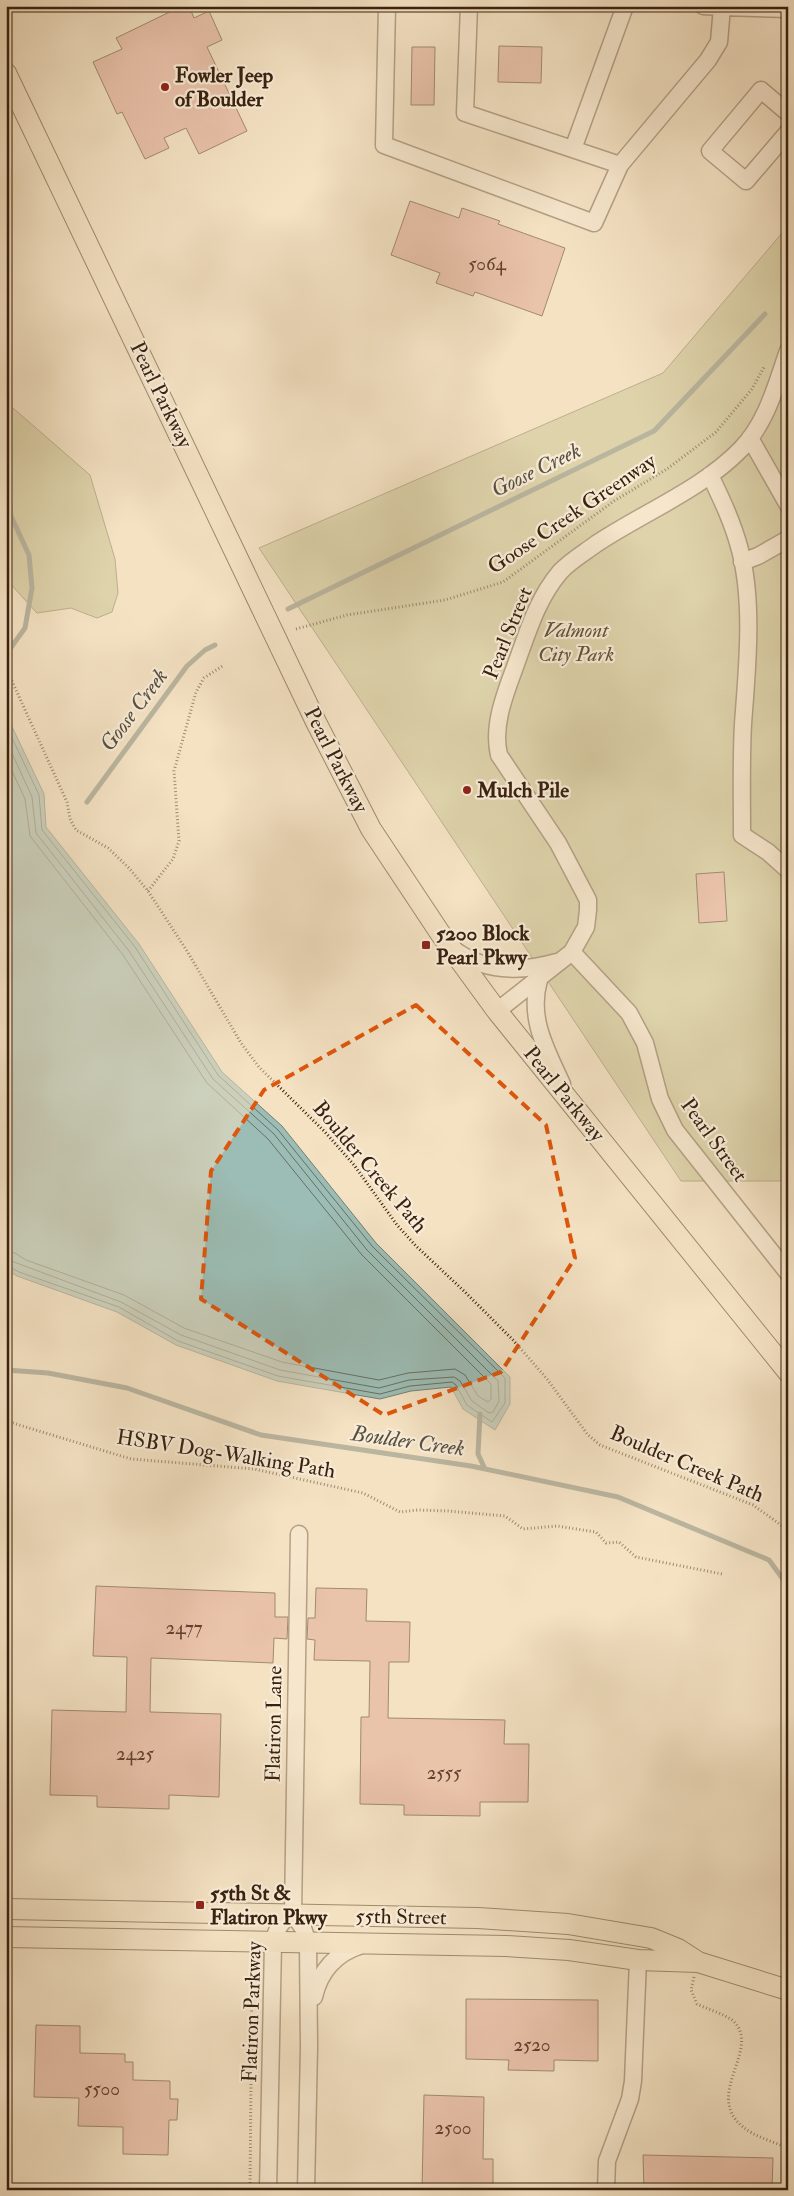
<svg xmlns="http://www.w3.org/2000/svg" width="794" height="2196" viewBox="0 0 794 2196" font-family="'IM FELL Double Pica',serif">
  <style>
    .green { fill: #c4c08e; stroke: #7e704e }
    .water { fill: #9cbdb5; stroke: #747f73 }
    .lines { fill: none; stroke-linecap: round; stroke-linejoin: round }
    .shore { stroke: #6a6f62; stroke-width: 1 }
    .stream { stroke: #747f73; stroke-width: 5 }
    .building { fill: #de9e8e; stroke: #39210f }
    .minor-casing { stroke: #68513c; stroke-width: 19 }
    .major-casing { stroke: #39210f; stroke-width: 22 }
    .path { stroke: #39210f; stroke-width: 3; stroke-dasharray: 1 2.5; stroke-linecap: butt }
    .minor { stroke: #f8ecd8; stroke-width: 16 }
    .major { stroke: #f4e2c3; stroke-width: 20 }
    .marked { fill: none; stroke: #df560c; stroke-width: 4; stroke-dasharray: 10 6; stroke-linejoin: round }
    .poi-dot { fill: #8f2418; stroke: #f8ecd8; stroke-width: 2 }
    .labels { text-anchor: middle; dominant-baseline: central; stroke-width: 4.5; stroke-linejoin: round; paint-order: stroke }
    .number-label { font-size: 19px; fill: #62402f }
    .poi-label { font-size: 21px; font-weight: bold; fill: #39210f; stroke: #f8ecd8; text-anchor: start }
    .street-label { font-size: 21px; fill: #39210f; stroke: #f8ecd8 }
    .park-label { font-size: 21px; font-style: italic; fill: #635135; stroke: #f8ecd8 }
    .water-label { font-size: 22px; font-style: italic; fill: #575041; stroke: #f8ecd8 }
  </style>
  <rect width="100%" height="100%" fill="#f4e2c3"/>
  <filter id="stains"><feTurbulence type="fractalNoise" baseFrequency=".004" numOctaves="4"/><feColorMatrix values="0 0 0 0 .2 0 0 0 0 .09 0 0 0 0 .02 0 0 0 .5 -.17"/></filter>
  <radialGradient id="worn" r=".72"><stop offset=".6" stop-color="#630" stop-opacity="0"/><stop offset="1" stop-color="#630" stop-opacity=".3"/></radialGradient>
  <path class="green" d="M788,226V1181H681L259,548L663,373Z
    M6,402L90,475L115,559L118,593L112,612L97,618L71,608L37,613L6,579Z"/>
  <path class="water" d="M6,714L44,794L46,827L139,944L222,1072L282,1126L376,1243L510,1377V1404L495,1430L463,1409L451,1387L411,1391L380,1399L277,1381L176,1345L117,1312L17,1276L6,1269Z"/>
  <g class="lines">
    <path class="shore" d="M6,725L39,795L42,830L135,947L218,1075L278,1130L372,1246L505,1378V1403L492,1422L467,1405L456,1385L452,1382L410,1386L380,1394L278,1376L178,1341L119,1307L19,1272L6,1265
      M6,740L32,797L36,833L129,951L213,1079L274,1134L367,1250L498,1381L499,1401L493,1412L489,1413L472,1401L460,1381L454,1377L409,1380L379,1388L280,1370L181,1335L121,1302L6,1259
      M6,758L25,799L30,836L123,955L207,1083L268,1139L362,1255L491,1384V1399L488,1402L478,1396L465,1375L455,1369L408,1373L379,1380L282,1362L184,1328L124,1295L26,1260L15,1253L6,1251"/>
    <path class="stream" d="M6,459L11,516L29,555L32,588L25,628L7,653
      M288,609L654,431L765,314
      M87,802L187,666L205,650L215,645
      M6,1370L48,1373L127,1388L261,1435L471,1466L618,1497L769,1560L788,1586
      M480,1414L478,1454L485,1469"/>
  </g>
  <path class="building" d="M182,6H189L194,18L209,11L222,40L207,47L247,131L199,154L186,128L164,138L169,148L145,159L122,112L117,114L93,62L122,49L116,38Z
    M499,46L542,47L541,83L498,82Z
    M412,47H435L434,105H411Z
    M410,201L459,218L462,208L500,221L498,224L565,248L542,316L475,292L473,296L436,283L440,273L391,255Z
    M724,872L727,921L699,923L696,874Z
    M96,1586L275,1593V1617H288L287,1639L274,1638L273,1663L151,1658L150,1712L221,1714L219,1797L169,1795V1809L97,1807V1796L50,1795L52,1710L126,1712L127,1657L93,1656Z
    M316,1588L367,1589L366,1621L410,1622L409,1662H389L388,1718L505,1720L504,1744H529L528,1802H480V1816L404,1815V1805L360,1804L361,1717H369L370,1661L314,1660L315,1640L307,1639L308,1618H315Z
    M466,1999L598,2000V2061L554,2060V2071L508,2070L509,2060L466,2059Z
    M36,2025L80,2026V2053L125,2054V2062H133V2080L170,2081V2099H178L177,2120H169L168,2155L123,2154V2127L78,2126L79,2098L34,2097Z
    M424,2095L484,2097L483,2159H493V2190H422Z
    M643,2155L773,2158L772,2189L644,2190Z"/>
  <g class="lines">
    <defs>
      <path id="minor" d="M387,6L384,145L594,223L620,165L708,60L719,42L722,7L788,9
        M469,6L465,113L620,165
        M703,6L722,7
        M788,113L761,90L710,151L746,181L788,132
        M573,149L625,6
        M750,438L788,505
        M710,475C722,500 733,523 740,550C754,603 747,670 743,724C741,761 742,798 742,835L768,852L788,870
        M742,562L758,556L788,539
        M456,951C487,973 522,972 557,962
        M572,952L629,1013L645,1043L660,1099L675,1130L788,1273
        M539,980C528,1018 546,1049 562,1084
        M497,1011L572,952L586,927L588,910V900L558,843L499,755C492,726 505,694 515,667C527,634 537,599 560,572C570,561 584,553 596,544C644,512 701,490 741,449C767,422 776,385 788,351
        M293,1914L299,1534
        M293,1914L303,1928L308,1943L309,2047L306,2190
        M314,1997C320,1970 336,1953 362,1945
        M268,2190L273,1943C277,1928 280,1922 293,1914
        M606,2190L607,2161L630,2099L633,2081L638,1960"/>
      <path id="major" d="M6,73L316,722L371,829L440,933L497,1011L788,1372
        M6,1909L478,1918L568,1924L651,1938L678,1949L698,1962L788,1990
        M6,1937L506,1946L569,1950L638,1960L698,1962"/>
    </defs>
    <use href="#minor" class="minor-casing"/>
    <use href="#major" class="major-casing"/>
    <path class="path" d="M296,629L347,615L445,600L503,582L614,501L667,469L716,432L752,389L764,367
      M6,668L67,802L70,819L76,830L108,848L129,868L148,891L187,951L241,1043L259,1067L325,1132L354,1165L397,1225L416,1246L465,1292L513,1340L547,1379L588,1435L600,1445L753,1505L788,1530
      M148,891L173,859L179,841L174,771L196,692L204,678L224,665
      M6,1421L131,1459L254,1469L363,1493L400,1512L418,1510L448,1511L505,1516L523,1529L557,1526L596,1532L606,1543L619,1542L636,1557L722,1574
      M694,1977L691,1990L697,2004C707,2009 722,2013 732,2020C766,2049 694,2100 752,2133C763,2139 776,2143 788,2148
      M785,2147V2190
      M250,2190L252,1963H257"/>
    <use href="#minor" class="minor"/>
    <use href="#major" class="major"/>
  </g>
  <path d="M0 0H794V2196H0ZM416,1005L546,1125L575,1258L501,1372L384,1415L201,1299L211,1171L264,1090Z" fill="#f4e2c3" fill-opacity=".55" fill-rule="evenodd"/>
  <path class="marked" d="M416,1005L546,1125L575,1258L501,1372L384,1415L201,1299L211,1171L264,1090Z"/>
  <g class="poi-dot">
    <circle cx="165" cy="87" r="5"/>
    <circle cx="467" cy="790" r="5"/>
    <rect x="421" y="940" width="10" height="10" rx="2.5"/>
    <rect x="195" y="1900" width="10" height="10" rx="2.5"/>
  </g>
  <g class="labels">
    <g class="number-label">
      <text x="487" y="264">5064</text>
      <text x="184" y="1628">2477</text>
      <text x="135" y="1754">2425</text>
      <text x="444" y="1773">2555</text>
      <text x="532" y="2045">2520</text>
      <text x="102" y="2089">5500</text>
      <text x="453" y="2128">2500</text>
    </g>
    <g class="poi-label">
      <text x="175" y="75">Fowler Jeep<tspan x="175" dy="24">of Boulder</tspan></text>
      <text x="477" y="790">Mulch Pile</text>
      <text x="436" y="933">5200 Block<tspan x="436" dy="24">Pearl Pkwy</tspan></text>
      <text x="210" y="1893">55th St &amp;<tspan x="210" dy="24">Flatiron Pkwy</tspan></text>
    </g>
    <g class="street-label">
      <text transform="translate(161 395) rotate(64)">Pearl Parkway</text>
      <text transform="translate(572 514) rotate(-34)">Goose Creek Greenway</text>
      <text transform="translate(508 633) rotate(-68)">Pearl Street</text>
      <text transform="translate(336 760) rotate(63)">Pearl Parkway</text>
      <text transform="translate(564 1094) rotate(51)">Pearl Parkway</text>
      <text transform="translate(714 1140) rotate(54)">Pearl Street</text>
      <text transform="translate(370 1167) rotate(50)">Boulder Creek Path</text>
      <text transform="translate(226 1454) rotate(9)">HSBV Dog-Walking Path</text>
      <text transform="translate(687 1464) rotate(23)">Boulder Creek Path</text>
      <text transform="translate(274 1724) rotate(-89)">Flatiron Lane</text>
      <text transform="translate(401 1917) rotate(1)">55th Street</text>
      <text transform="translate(252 2012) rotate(-88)">Flatiron Parkway</text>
    </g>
    <g class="park-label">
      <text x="576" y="630">Valmont<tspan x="576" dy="24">City Park</tspan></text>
    </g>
    <g class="water-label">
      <text transform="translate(536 470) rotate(-26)">Goose Creek</text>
      <text transform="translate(134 710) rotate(-53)">Goose Creek</text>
      <text transform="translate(408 1441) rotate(8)">Boulder Creek</text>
    </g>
  </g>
  <rect width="794" height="2196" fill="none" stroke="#f4e2c3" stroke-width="25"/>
  <rect x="8" y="8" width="779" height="2181" fill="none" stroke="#39210f" stroke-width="2.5"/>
  <rect x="12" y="12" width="769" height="2171" fill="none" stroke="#39210f"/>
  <rect width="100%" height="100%" filter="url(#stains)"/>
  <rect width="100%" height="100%" fill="url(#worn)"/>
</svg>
